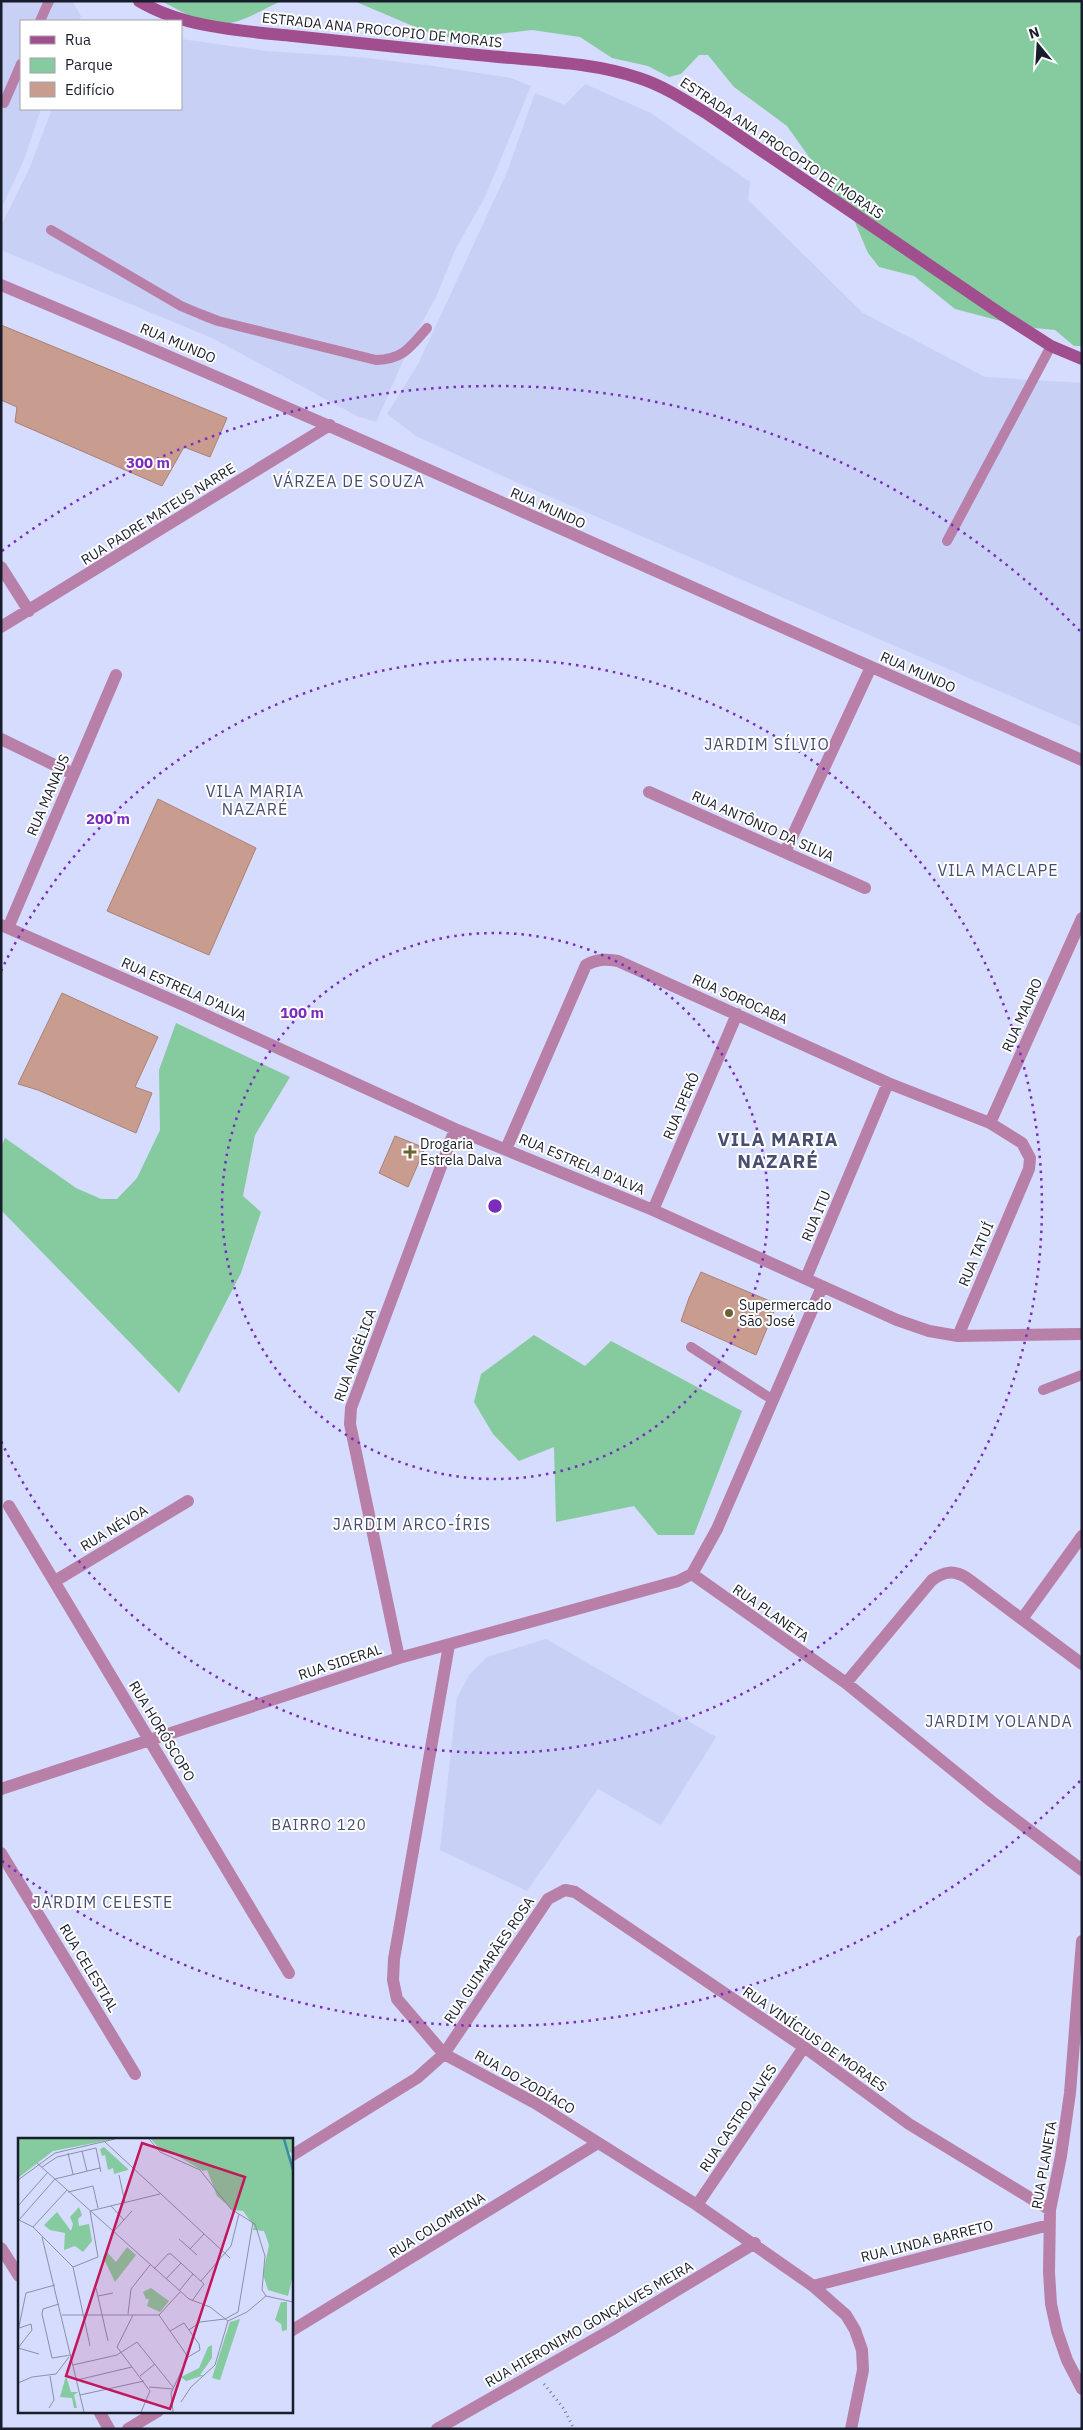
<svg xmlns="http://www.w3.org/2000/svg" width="1083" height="2430" viewBox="0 0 1083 2430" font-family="'IBM Plex Sans',sans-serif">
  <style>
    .built { fill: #c8d0f6 }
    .green { fill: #86ca9f }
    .building { fill: #c99c90; stroke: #ab8074 }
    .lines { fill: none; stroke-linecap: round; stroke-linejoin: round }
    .path { stroke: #787d95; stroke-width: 3; stroke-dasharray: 1 4; stroke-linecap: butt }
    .lane { stroke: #b87fa9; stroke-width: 10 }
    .street { stroke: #b87fa9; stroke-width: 12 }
    .secondary { stroke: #a14e8f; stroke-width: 12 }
    .ring { fill: none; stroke: #7b2cbf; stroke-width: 2.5; stroke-dasharray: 2.5 5 }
    .poi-dot { fill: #6e622f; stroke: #fff; stroke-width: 2 }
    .labels { text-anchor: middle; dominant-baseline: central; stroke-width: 4; stroke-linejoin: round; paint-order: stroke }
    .street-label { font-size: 14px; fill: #191c2a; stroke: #fff }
    .poi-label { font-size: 14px; fill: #191c2a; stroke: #fff; text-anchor: start }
    .neighbourhood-label { font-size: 15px; letter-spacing: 1px; fill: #484e6f; stroke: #fff }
    .quarter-label { font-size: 16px; letter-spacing: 1px; fill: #484e6f; stroke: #fff }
    .district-label { font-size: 19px; font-weight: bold; letter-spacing: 1px; fill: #484e6f; stroke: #fff }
    .inset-river { fill: none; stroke: #3a8da1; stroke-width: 2.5 }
    .inset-road { fill: none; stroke: #8a8fa9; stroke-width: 1 }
    .view { fill: #c2185b; fill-opacity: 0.15; stroke: #c2185b; stroke-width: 2.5 }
    .inset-edge { fill: none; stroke: #191c2a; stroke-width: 2.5 }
    .centre { fill: #7b2cbf; stroke: #fff; stroke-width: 2.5 }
    .ring-label { font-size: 15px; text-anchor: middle; font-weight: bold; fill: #7b2cbf; stroke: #fff; stroke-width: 4; stroke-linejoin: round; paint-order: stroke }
  </style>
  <rect width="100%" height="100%" fill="#d5dcfd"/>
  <path class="built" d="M1,1H72L81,16L79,21H21V109H41L24,160L1,209Z
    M181,39L266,51L358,57L426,65L511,78L531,86L485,197L455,250L437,295L411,343L376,422L357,416L214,339L1,250V226L30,167L52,109H181Z
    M585,84L651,113L750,182L748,200L863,313L985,377L1082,383V727L507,478L416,436L387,414L418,364L466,261L507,172L535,93L565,105Z
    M546,1639L716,1737L661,1825L598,1789L527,1891L440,1850L457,1698L469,1675L487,1657Z"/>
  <path class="green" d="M161,1H281C262,10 240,24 219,25C203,25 176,8 161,1Z
    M354,1H1082V346H1074L1055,330L1024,327L955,309L914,276L879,267L868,253L854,220L787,126L734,87L708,55H699L681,74L669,77L648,66L612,58L580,37L532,30L455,39L427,32Z
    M176,1023L290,1077L255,1135L243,1196L261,1212L241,1273L179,1393L1,1210V1147L5,1138L76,1188L101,1199H117L137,1178L160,1130L159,1070Z
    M534,1335L585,1366L611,1341L742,1411L694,1535H658L634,1506L556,1522L554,1447L519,1461L493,1434L474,1402L481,1374Z"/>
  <path class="building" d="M1,325L227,418L210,457L184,447L162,486L15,422L17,407L1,400Z
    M158,799L256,848L209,955L107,911Z
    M62,993L158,1037L135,1087L152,1093L136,1133L38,1090L18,1084Z
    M395,1136L425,1148L408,1187L379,1173Z
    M701,1272L777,1304L756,1355L681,1321L689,1298Z"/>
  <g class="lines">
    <path class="path" d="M544,2384L564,2409L574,2429"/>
    <path class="lane" d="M40,21L49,1
      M4,103L21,64
      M51,230L181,306L200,314L218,321L376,360C403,359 410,348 427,328
      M947,541L1051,346
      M691,1347L773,1400
      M1043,1390L1082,1375"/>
    <path class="street" d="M1,285C364,437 721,602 1082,760
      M1,567L29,611
      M1,627L330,425
      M1,739L73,774
      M649,792L865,888
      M785,852L871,667
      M1,925L188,1007L455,1129L653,1210L897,1320L929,1331L958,1336L1082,1334
      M8,928L116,675
      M990,1123L1082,918
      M506,1149L586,965C597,959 605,959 618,961L888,1083L990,1123L1022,1143L1030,1158L1029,1169L958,1336
      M653,1210L737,1014
      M806,1278L888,1083
      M822,1287L717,1529L692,1574L846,1683L991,1801L1082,1870
      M9,1506L289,1973
      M55,1581L188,1501
      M1022,1619L1082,1536
      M449,1645L394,1959L393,1980L397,1999L444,2054L535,2103L697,2205L813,2286L846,2315L855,2330L862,2350L863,2370L851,2429
      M399,1658L350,1424L351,1408L455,1129
      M846,1683L932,1580C945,1571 954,1570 967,1578L1082,1664
      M1,1789L399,1658L678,1581L692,1574
      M1,1853L135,2074
      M1082,1941L1070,2093L1061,2156L1050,2210L1049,2272L1051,2304L1057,2331L1067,2360L1082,2389
      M291,2156L417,2078L444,2054L548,1899L565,1890L575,1892L804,2047L909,2124L1050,2210
      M697,2205L804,2047
      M1,2248L19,2276
      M813,2286L1049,2225
      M291,2331L598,2143
      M99,2411L109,2429
      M128,2429L158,2411
      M437,2429L611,2330L755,2243"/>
    <path class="secondary" d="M139,1C184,28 243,31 293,36C358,43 424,50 489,56C538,61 592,62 639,78C664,86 686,101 709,115L1004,316L1051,346L1082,359"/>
  </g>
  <g class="ring">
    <circle cx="495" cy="1206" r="273"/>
    <path d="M1 971A547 547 0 1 1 1 1441"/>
    <path d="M1080 1781A820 820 0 0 1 2 1861M2 551A820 820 0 0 1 1080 631"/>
  </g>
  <g class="poi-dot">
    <path d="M407.5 1144.5h5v5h5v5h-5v5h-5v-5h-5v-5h5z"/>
    <circle cx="729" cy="1313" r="5"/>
  </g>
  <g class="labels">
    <g class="street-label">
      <text transform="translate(382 30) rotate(6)">ESTRADA ANA PROCOPIO DE MORAIS</text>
      <text transform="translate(782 148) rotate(34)">ESTRADA ANA PROCOPIO DE MORAIS</text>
      <text transform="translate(178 343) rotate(23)">RUA MUNDO</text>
      <text transform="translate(548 508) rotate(24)">RUA MUNDO</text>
      <text transform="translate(158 514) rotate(-32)">RUA PADRE MATEUS NARRE</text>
      <text transform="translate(918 672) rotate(24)">RUA MUNDO</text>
      <text transform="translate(48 795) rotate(-67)">RUA MANAUS</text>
      <text transform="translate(763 826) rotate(24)">RUA ANTÔNIO DA SILVA</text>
      <text transform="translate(184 989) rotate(24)">RUA ESTRELA D'ALVA</text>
      <text transform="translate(740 999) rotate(24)">RUA SOROCABA</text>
      <text transform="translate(1022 1015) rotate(-66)">RUA MAURO</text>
      <text transform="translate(681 1106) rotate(-67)">RUA IPERÓ</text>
      <text transform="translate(582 1164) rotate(23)">RUA ESTRELA D'ALVA</text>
      <text transform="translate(816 1216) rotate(-67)">RUA ITU</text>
      <text transform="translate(976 1254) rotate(-67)">RUA TATUÍ</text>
      <text transform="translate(355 1355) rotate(-70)">RUA ANGÉLICA</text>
      <text transform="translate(114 1528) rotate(-31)">RUA NÉVOA</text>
      <text transform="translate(771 1613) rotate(35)">RUA PLANETA</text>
      <text transform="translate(340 1662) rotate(-18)">RUA SIDERAL</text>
      <text transform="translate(162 1731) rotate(59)">RUA HORÓSCOPO</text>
      <text transform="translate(489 1960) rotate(-56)">RUA GUIMARÃES ROSA</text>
      <text transform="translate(89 1968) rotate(59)">RUA CELESTIAL</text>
      <text transform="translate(815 2039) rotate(35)">RUA VINÍCIUS DE MORAES</text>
      <text transform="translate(525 2082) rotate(30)">RUA DO ZODÍACO</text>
      <text transform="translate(738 2118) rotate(-56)">RUA CASTRO ALVES</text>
      <text transform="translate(1044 2165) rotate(-80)">RUA PLANETA</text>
      <text transform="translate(437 2225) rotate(-32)">RUA COLOMBINA</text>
      <text transform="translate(927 2241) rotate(-14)">RUA LINDA BARRETO</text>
      <text transform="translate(589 2324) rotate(-30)">RUA HIERONIMO GONÇALVES MEIRA</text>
    </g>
    <g class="poi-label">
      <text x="420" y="1144">Drogaria<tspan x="420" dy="16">Estrela Dalva</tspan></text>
      <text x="739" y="1305">Supermercado<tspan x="739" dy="16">São José</tspan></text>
    </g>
    <g class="neighbourhood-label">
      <text x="319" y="1824">BAIRRO 120</text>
    </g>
    <g class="quarter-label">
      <text x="349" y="481">VÁRZEA DE SOUZA</text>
      <text x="767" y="744">JARDIM SÍLVIO</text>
      <text x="255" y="791">VILA MARIA<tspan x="255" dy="18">NAZARÉ</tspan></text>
      <text x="998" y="870">VILA MACLAPE</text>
      <text x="412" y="1524">JARDIM ARCO-ÍRIS</text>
      <text x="999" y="1721">JARDIM YOLANDA</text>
      <text x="103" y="1902">JARDIM CELESTE</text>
    </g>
    <g class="district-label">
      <text x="778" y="1139">VILA MARIA<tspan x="778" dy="22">NAZARÉ</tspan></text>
    </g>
  </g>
  <g transform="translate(18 2138)">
    <rect width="275" height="275" fill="#d5dcfd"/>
    <path d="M0,1H96L35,13L0,40ZM133,1H275V15L271,14L275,24V137L270,158L250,152L245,136L251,107L246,93L235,92L236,88L225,73L215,72L199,58L189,32L185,33L153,14H144ZM86,9L110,31V32L96,36L95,30L90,32L87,17L84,18L82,11ZM61,69L64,77L60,81L61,88L71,86L74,103L65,114L57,108L46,112L47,95L32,92L26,87L39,74L53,93L55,86L52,79ZM109,109L118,117L97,144L85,119L89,114L98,124ZM133,150L151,163L142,174L129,168L131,161H128L125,154ZM263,164H269V192L264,193L263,186L257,182ZM222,181L202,242L194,240L212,184ZM194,207V220L182,237H187L168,243L163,239L181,230L190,209ZM48,238L53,254H60L56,257L59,270H56L54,260L42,259Z" fill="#86ca9f"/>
    <path class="inset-river" d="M266,1L275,32"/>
    <path class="inset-road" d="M131,1L142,14L182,32L213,71L237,86L247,118L244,152L248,158L275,164M87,4L212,120M78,10L83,34M64,13L69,33M50,15L55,36M19,25L171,161L192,169L210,183L229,174L248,158M24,29L39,19L78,10M101,37L107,65M0,42L37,15L97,1M50,54L75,48L80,70M0,68L30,34M93,68L106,82M1,82L15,89L55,129L80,119L72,73L142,56M0,83L37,41L82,30M15,89L49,52M95,94L114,73M24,99L66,274M161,101L179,117M172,111L186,96M55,129L72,208M136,131L150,116H153L186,146L174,163M148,141L163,125M183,143L213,108L221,76M78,150L90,203M161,153L175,136M80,158L95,155M275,163V204M41,166L25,171L24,176L34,220L53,217M110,176L113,151L132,127M44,177H141M115,177L99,209L132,253L123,274M171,192L182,184L207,181L220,174L235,84M0,193L8,155L37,147M152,193L166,185L181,206L182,212L170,219M0,210L14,192L13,186L1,190M0,210L21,216M55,227L99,217L119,204L155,249M122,238L137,226M59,242L114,229M0,245L14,239L38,236L51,219M131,249L155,251M62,257L126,243M163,264L173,249L197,227L210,183M31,270L36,262L32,238M155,274L153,255L170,219L141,177L162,154"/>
    <path class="view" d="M124,5L227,39L152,271L48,238Z"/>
    <rect width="275" height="275" class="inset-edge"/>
  </g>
  <circle cx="495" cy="1206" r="8" class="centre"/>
  <g class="ring-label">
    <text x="148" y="468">300 m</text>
    <text x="108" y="824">200 m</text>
    <text x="302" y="1018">100 m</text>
  </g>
  <rect width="1083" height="2430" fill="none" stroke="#191c2a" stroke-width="5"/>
  <rect x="20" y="20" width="162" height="90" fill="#ffffff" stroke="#a3a4aa"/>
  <rect x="30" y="36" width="25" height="8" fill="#a14e8f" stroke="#a3a4aa"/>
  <text x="65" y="45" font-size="15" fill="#191c2a">Rua</text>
  <rect x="30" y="58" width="25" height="15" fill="#86ca9f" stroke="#a3a4aa"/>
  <text x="65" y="70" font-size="15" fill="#191c2a">Parque</text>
  <rect x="30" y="82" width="25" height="15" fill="#c99c90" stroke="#a3a4aa"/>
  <text x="65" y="95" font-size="15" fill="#191c2a">Edifício</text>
  <g transform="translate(1038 45) rotate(342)" stroke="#ffffff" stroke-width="4" paint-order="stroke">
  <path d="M0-4L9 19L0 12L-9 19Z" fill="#191c2a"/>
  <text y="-8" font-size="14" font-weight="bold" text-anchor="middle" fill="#191c2a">N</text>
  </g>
</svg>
